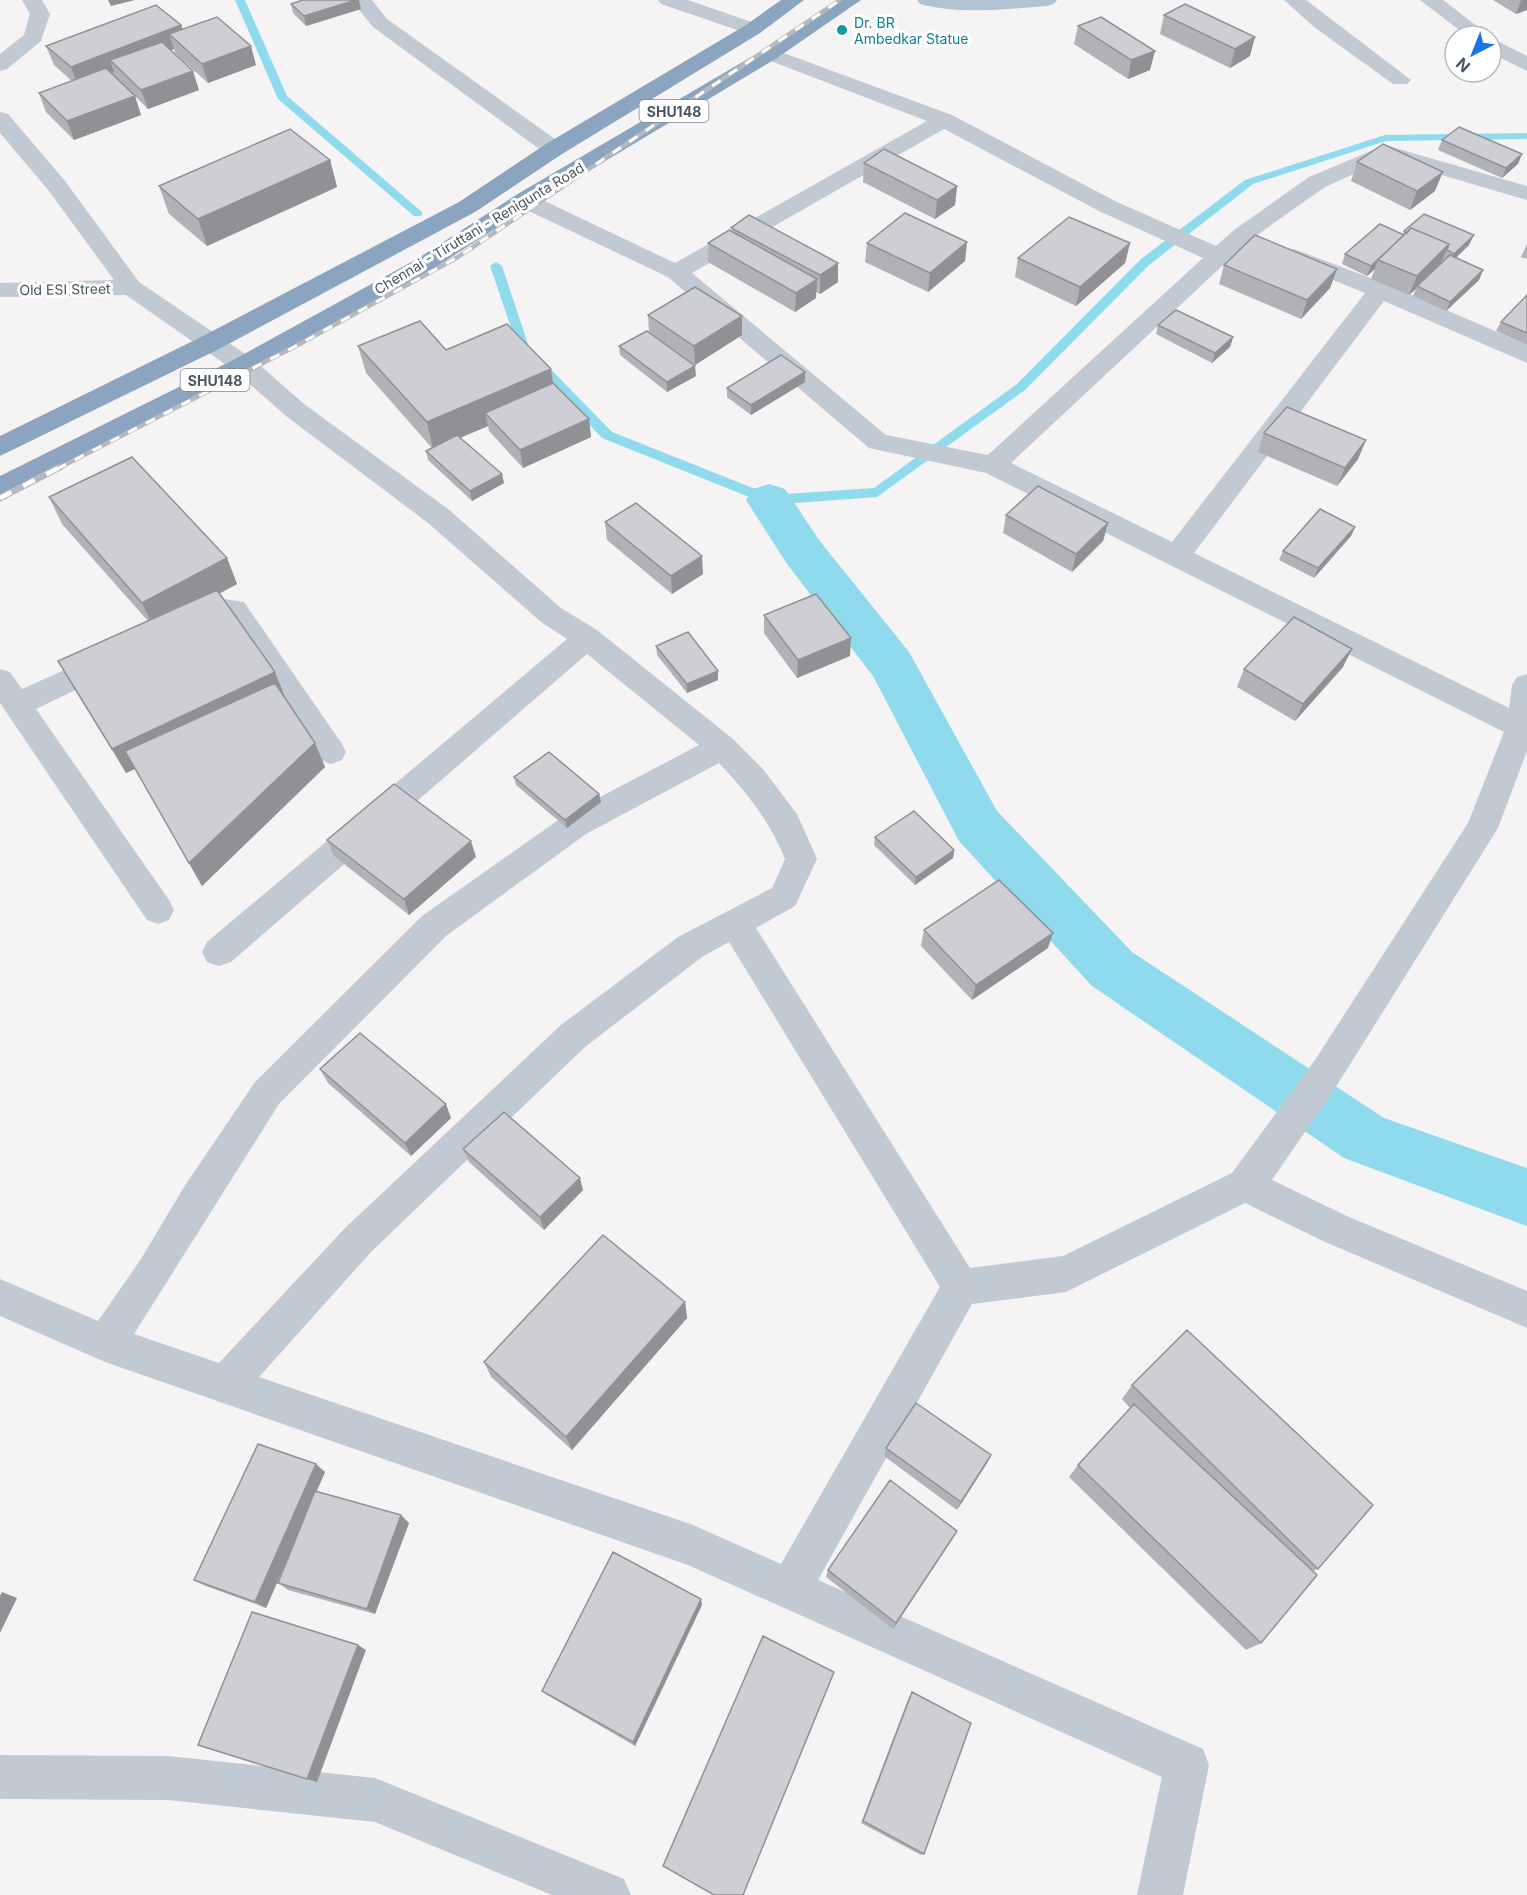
<svg xmlns="http://www.w3.org/2000/svg" width="1527" height="1895" viewBox="0 0 1527 1895" font-family="Inter,sans-serif">
  <style>
    .lines { fill: none; stroke-linecap: round; stroke-linejoin: round }
    .stream { fill: #90daee; fill-rule: evenodd }
    .canal { fill: #90daee; fill-rule: evenodd }
    .minor { fill: #c1cad2; fill-rule: evenodd }
    .major { fill: #b3c2d1; fill-rule: evenodd }
    .highway { fill: #8ba5c1; fill-rule: evenodd }
    .rail-far1-casing { stroke: #b5b8bd; stroke-width: 4.5 }
    .rail-casing { stroke: #b5b8bd; stroke-width: 7 }
    .rail-far1 { stroke: #fff; stroke-width: 3; stroke-dasharray: 10; stroke-linecap: butt }
    .rail { stroke: #fff; stroke-width: 4.5; stroke-dasharray: 13; stroke-linecap: butt }
    .wall { fill: #b0b2b7 }
    .shaded-wall { fill: #909195 }
    .building { fill: #cdcfd5; stroke: #909195; stroke-width: 1.5 }
    .culture-dot { fill: #0f9aa8; stroke: #fff; stroke-width: 2 }
    .labels { text-anchor: middle; dominant-baseline: central; stroke-width: 6; stroke-linejoin: round; paint-order: stroke }
    .far-culture-label { font-size: 14px; fill: #0d838f; stroke: #fff; text-anchor: start }
    .shield { fill: #fff; stroke: #808990; stroke-width: 1.5 }
    .shield-label { font-size: 14px; font-weight: bold; fill: #4a5661 }
    .far-street-label { font-size: 14px; fill: #4a5661; stroke: #fff }
  </style>
  <rect width="100%" height="100%" fill="#f5f3f3"/>
  <g class="lines">
    <path class="stream" d="M235,0H245L287,96L422,212V216H414L278,99Z
      M1527,133V139L1386,141L1253,184L1149,265L1025,390L877,497L769,505L602,438L519,351L490,266L496,262L502,266L529,347L612,432L770,495L874,488L1017,384L1141,259L1245,180L1385,135Z"/>
    <path class="canal" d="M769,484L785,489L819,540L909,652L997,811L1132,952L1384,1118L1527,1168V1226L1344,1158L1092,986L959,841L873,676L787,564L746,500L753,489Z"/>
    <path class="minor" d="M22,0H42L50,14L41,41L7,69L0,71V54L24,35L30,14Z
      M351,0H372L387,19L562,144L565,149L562,154H546L373,27Z
      M658,0H688L760,25L763,29L760,33H746L661,4Z
      M1284,0H1306L1411,80L1407,84H1393L1314,27Z
      M1420,0H1443L1490,36H1467Z
      M1491,38L1527,56V71L1491,53Z
      M770,48L952,115L1115,201L1216,246L1234,230L1309,177L1385,145L1527,186V200L1387,159L1325,187L1250,240L1011,463L1172,542L1365,293L1286,261L1282,256L1286,251L1294,249L1389,285L1527,345V363L1384,301L1194,553L1509,708L1512,685L1517,677L1527,674V751L1498,828L1339,1082L1272,1180L1349,1217L1527,1291V1328L1323,1241L1245,1203L1066,1292L972,1304L818,1580L1203,1749L1209,1765L1183,1895H1137L1162,1777L688,1565L105,1362L0,1316V1279L98,1321L141,1259L184,1187L255,1082L422,916L564,816L699,745L587,654L231,962L219,966L207,962L202,952L207,942L567,639L541,622L428,523L286,416L235,371L126,295L0,297V283L114,280L49,191L0,133V112L8,114L65,181L139,282L253,359L304,404L448,509L561,608L597,630L733,739L762,768L797,814L817,859L795,906L756,928L970,1268L1063,1256L1232,1173L1315,1060L1468,823L1504,732L986,473L869,448L668,277L516,205L513,200L516,195H532L675,263L927,121L763,58L760,54L763,50ZM944,129L1099,211L1203,258L988,455L886,435L692,273ZM719,763C747,793 769,820 785,859L772,888L678,937L561,1025L345,1228L219,1363L134,1334L279,1104L446,936L586,834ZM729,942L940,1287L781,1564L693,1525L259,1377L371,1252L585,1047L702,957Z
      M224,599L244,602L342,744L346,752L342,760L331,764L320,760L226,620L190,633L180,630L176,623L180,616Z
      M111,649L121,652L126,660L121,668L36,709L169,900L174,910L169,920L158,924L147,920L0,703V669L10,672L22,689Z
      M0,1755L168,1756L375,1778L624,1879L631,1895H552L375,1822L168,1800L0,1799Z"/>
    <path class="major" d="M917,0H1057L1054,4L1047,6C1004,9 962,15 920,4Z"/>
    <path class="highway" d="M781,0H804L760,33L562,154L475,212L219,349L0,456V436L201,337L459,202L546,144L746,25Z
      M837,0H861L777,58L532,205L433,269L253,371L0,496V476L235,359L417,259L516,195L763,50Z"/>
    <defs>
      <path id="rail-far1" d="M57,469L294,347L458,257L840,0"/>
      <path id="rail" d="M0,498L60,467"/>
    </defs>
    <use href="#rail-far1" class="rail-far1-casing"/>
    <use href="#rail" class="rail-casing"/>
    <use href="#rail-far1" class="rail-far1"/>
    <use href="#rail" class="rail"/>
  </g>
  <path class="wall" d="M1493,0H1527V10L1516,14Z
    M291,4L361,9L306,26L293,13Z
    M1164,15L1250,56L1230,68L1160,34Z
    M181,25L183,29L256,65L208,83L175,53L174,49L171,50L199,90L148,109L135,96L141,115L74,140L46,112L39,93L72,81L54,65L46,46Z
    M1078,26L1150,70L1128,79L1074,44Z
    M1442,140L1518,164L1502,178L1438,150Z
    M330,160L337,187L207,246L169,214L159,186Z
    M1357,162L1435,191L1410,210L1351,181Z
    M864,163L957,186L955,205L935,219L863,182Z
    M731,228L838,263V282L820,294L816,292V298L795,312L708,262V243L732,231Z
    M1404,231L1469,245L1456,258L1483,270L1479,280L1446,311L1413,296L1416,289L1409,295L1371,279L1375,269L1367,276L1342,264L1345,254L1403,234Z
    M967,242L965,261L928,292L865,262L867,243Z
    M1130,243L1125,263L1076,306L1015,277L1018,258Z
    M1527,244V259L1521,257Z
    M1224,265L1337,269L1330,288L1301,319L1219,284Z
    M1527,295V345L1496,331L1501,322Z
    M648,315L742,316V335L695,365L673,350L696,376L667,392L620,355L619,346L649,332Z
    M1158,325L1233,337L1230,347L1212,363L1156,334Z
    M358,346L446,350L553,383L589,419L591,437L523,468L489,431L488,426L460,438L504,483L472,501L428,460L426,451L432,448L366,373Z
    M805,382L751,415L727,397V388Z
    M1264,433L1366,440L1358,459L1337,486L1258,452Z
    M49,497L227,558L237,584L219,594L285,697L325,767L202,886L135,769L126,773L58,661L148,621L62,524Z
    M1006,515L1108,523L1103,541L1072,572L1003,533Z
    M605,522L703,574L672,594L607,540Z
    M1355,527L1351,536L1314,578L1279,560L1283,551Z
    M764,615L850,656L797,678L764,633Z
    M656,646L718,671V680L687,693L657,655Z
    M1343,667L1295,721L1237,687L1244,669Z
    M514,777L599,794L601,802L567,828L516,785Z
    M875,837L954,850L953,858L915,885L874,845Z
    M327,840L476,857L409,915L334,856Z
    M924,930L1048,948L972,1000L921,946Z
    M320,1069L451,1118L411,1156L328,1083Z
    M463,1149L583,1190L544,1230L469,1162Z
    M685,1302L687,1318L572,1450L491,1377L484,1362Z
    M1132,1385L1318,1569L1313,1571L1261,1643L1246,1650L1069,1477L1078,1465L1130,1408L1122,1399Z
    M886,1448L991,1455L987,1463L957,1510L884,1456Z
    M325,1472L316,1492L409,1523L375,1614L288,1590L278,1583L301,1528L266,1608L206,1586L194,1580Z
    M953,1538L893,1629L826,1577L828,1570Z
    M702,1605L635,1746L547,1695L542,1691Z
    M912,1692L924,1854L921,1855L861,1823L909,1697Z"/>
  <path class="shaded-wall" d="M108,0H135L111,6Z
    M356,0H359L361,9L306,26L304,16Z
    M1521,0H1527V10L1516,14Z
    M181,25L187,44L169,34L174,49L120,70L110,60L114,72L78,86L71,67Z
    M1255,37L1250,56L1230,68L1235,49Z
    M251,46L256,65L208,83L202,64Z
    M1155,51L1150,70L1128,79L1131,60Z
    M193,71L199,90L148,109L141,90Z
    M135,96L141,115L74,140L67,121Z
    M1522,154L1518,164L1502,178L1506,168Z
    M330,160L337,187L207,246L198,219Z
    M1443,172L1435,191L1410,210L1417,191Z
    M957,186L955,205L935,219L937,200Z
    M1405,235L1378,260L1375,269L1367,276L1371,266Z
    M1474,235L1469,245L1450,263L1454,254Z
    M967,242L965,261L928,292L930,273Z
    M1130,243L1125,263L1076,306L1080,287Z
    M1449,244L1441,263L1417,286L1416,289L1409,295L1417,276Z
    M838,263V282L820,294V275Z
    M1337,269L1330,288L1301,319L1307,300Z
    M1483,270L1479,280L1446,311L1450,302Z
    M817,279L816,298L795,312L796,293Z
    M742,316V335L695,365L694,346Z
    M1233,337L1230,347L1212,363L1215,353Z
    M695,366L696,376L667,392V382Z
    M551,369L555,396L485,413L488,426L433,449L427,422Z
    M805,372V382L751,415V405Z
    M589,419L591,437L523,468L520,450Z
    M1366,440L1358,459L1337,486L1345,468Z
    M502,474L504,483L472,501L470,491Z
    M1108,523L1103,541L1072,572L1076,554Z
    M1355,527L1351,536L1314,578L1318,568Z
    M702,556L703,574L672,594L671,576Z
    M227,558L237,584L154,628L142,603Z
    M851,638L850,656L797,678L798,660Z
    M1352,649L1343,667L1295,721L1303,704Z
    M718,671V680L687,693V684Z
    M275,672L285,697L126,773L112,749Z
    M315,743L325,767L202,886L189,863Z
    M599,794L601,802L567,828L565,820Z
    M471,841L476,857L409,915L404,899Z
    M954,850L953,858L915,885L916,877Z
    M1053,933L1048,948L972,1000L976,985Z
    M446,1104L451,1118L411,1156L405,1143Z
    M580,1178L583,1190L544,1230L540,1217Z
    M685,1302L687,1318L572,1450L566,1437Z
    M991,1455L987,1463L957,1510L961,1502Z
    M316,1464L325,1472L266,1608L255,1602Z
    M401,1515L409,1523L375,1614L367,1609Z
    M957,1531L953,1538L893,1629L896,1623Z
    M2,1592L17,1598L0,1633V1596Z
    M701,1599L702,1605L635,1746L633,1742Z
    M358,1645L366,1650L317,1782L307,1779Z"/>
  <path class="building" d="M303,0H356L304,16L291,4Z
    M1185,4L1255,37L1235,49L1164,15Z
    M156,5L181,25L71,67L46,46Z
    M217,17L251,46L202,64L169,34Z
    M1101,17L1155,51L1131,60L1078,26Z
    M162,42L193,71L141,90L110,60Z
    M106,68L135,96L67,121L39,93Z
    M1459,127L1522,154L1506,168L1442,140Z
    M290,129L330,160L198,219L159,186Z
    M1383,144L1443,172L1417,191L1357,162Z
    M884,149L957,186L937,200L864,163Z
    M905,213L967,242L930,273L867,243Z
    M1424,214L1474,235L1454,254L1447,250L1449,244L1411,228L1407,233L1404,231Z
    M749,215L838,263L820,275L731,228Z
    M1069,217L1130,243L1080,287L1018,258Z
    M1380,224L1404,235L1371,266L1345,254Z
    M1411,228L1449,244L1417,276L1378,260Z
    M729,230L817,279L796,293L708,243Z
    M1255,235L1337,269L1307,300L1224,265Z
    M1450,255L1483,270L1450,302L1417,286Z
    M695,287L742,316L694,346L648,315Z
    M1527,295V333L1501,322Z
    M1176,310L1233,337L1215,353L1158,325Z
    M420,321L446,350L507,324L551,369L427,422L358,346Z
    M647,331L695,366L667,382L619,346Z
    M781,355L805,372L751,405L727,388Z
    M553,383L589,419L520,450L485,413Z
    M1287,407L1366,440L1345,468L1264,433Z
    M457,435L502,474L470,491L426,451Z
    M132,457L227,558L142,603L49,497Z
    M1038,486L1108,523L1076,554L1006,515Z
    M636,503L702,556L671,576L605,522Z
    M1320,509L1355,527L1318,568L1283,551Z
    M217,590L275,672L112,749L58,661Z
    M816,594L851,638L798,660L764,615Z
    M1294,617L1352,649L1303,704L1244,669Z
    M688,632L718,671L687,684L656,646Z
    M275,683L315,743L189,863L125,751Z
    M549,752L599,794L565,820L514,777Z
    M394,784L471,841L404,899L327,840Z
    M914,811L954,850L916,877L875,837Z
    M999,880L1053,933L976,985L924,930Z
    M360,1033L446,1104L405,1143L320,1069Z
    M504,1112L580,1178L540,1217L463,1149Z
    M603,1235L685,1302L566,1437L484,1362Z
    M1187,1330L1373,1505L1318,1569L1132,1385Z
    M916,1403L991,1455L961,1502L886,1448Z
    M1134,1404L1317,1575L1261,1643L1078,1465Z
    M258,1444L316,1464L255,1602L194,1580Z
    M890,1480L957,1531L896,1623L828,1570Z
    M315,1491L401,1515L367,1609L278,1583Z
    M613,1552L701,1599L633,1742L542,1691Z
    M252,1612L358,1645L307,1779L198,1745Z
    M763,1636L834,1672L743,1895H714L663,1866Z
    M912,1692L971,1723L924,1854L863,1821Z"/>
  <circle class="culture-dot" cx="842" cy="30" r="6"/>
  <g class="labels">
    <g class="far-culture-label">
      <text x="854" y="22">Dr. BR<tspan x="854" dy="16">Ambedkar Statue</tspan></text>
    </g>
    <g class="shield">
      <rect x="639.5" y="100" width="69" height="22" rx="4.5"/>
      <rect x="180.5" y="369" width="69" height="22" rx="4.5"/>
    </g>
    <g class="shield-label">
      <text x="674" y="111">SHU148</text>
      <text x="215" y="380">SHU148</text>
    </g>
    <g class="far-street-label">
      <text transform="translate(479 228) rotate(-31)">Chennai - Tiruttani - Renigunta Road</text>
      <text transform="translate(65 289) rotate(-1)">Old ESI Street</text>
    </g>
  </g>
  <g transform="translate(1473 54) rotate(222)"><circle r="28" fill="#ffffff" stroke="#b7bbc0" stroke-width="1.5"/>
  <path d="M0-4.5L10 22L0 15L-10 22Z" fill="#1a73e8"/>
  <text y="-9" font-size="16" font-weight="bold" text-anchor="middle" fill="#4a5661">N</text>
  </g>
</svg>
